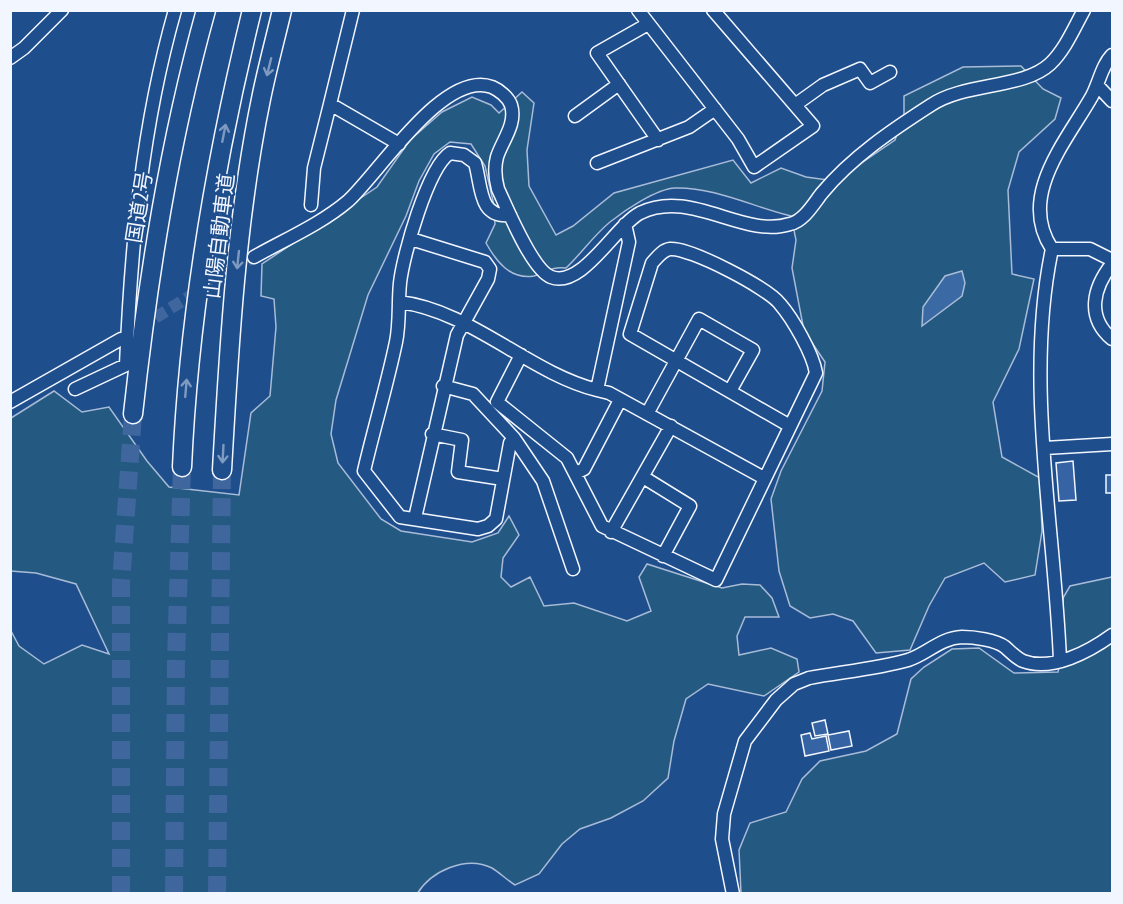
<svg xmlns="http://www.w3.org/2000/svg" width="1123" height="904" viewBox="0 0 1123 904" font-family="'PT Sans Narrow','Noto Sans JP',sans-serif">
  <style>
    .green { fill: #245a82; stroke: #a8bbd7; stroke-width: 1.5 }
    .water { fill: #3b69a3; stroke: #a8bbd7; stroke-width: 1.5 }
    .building { fill: #3563a3; stroke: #f2f6ff; stroke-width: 1.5 }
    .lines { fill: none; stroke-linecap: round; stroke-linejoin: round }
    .minor-tunnel { stroke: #3f679d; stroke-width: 12; stroke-dasharray: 12 6; stroke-linecap: butt }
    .highway-tunnel { stroke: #3f679d; stroke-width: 18; stroke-dasharray: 18 9; stroke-linecap: butt }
    .minor-casing { stroke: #f2f6ff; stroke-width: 15 }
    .highway-casing { stroke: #f2f6ff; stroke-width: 21 }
    .minor { stroke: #1f4e8c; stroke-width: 12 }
    .highway { stroke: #1f4e8c; stroke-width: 18 }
    .oneway { stroke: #7e9ac0 }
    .labels { text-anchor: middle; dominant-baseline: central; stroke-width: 4.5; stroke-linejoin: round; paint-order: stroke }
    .street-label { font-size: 21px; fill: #f2f6ff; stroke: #1f4e8c }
  </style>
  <rect width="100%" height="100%" fill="#1f4e8c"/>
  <path class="green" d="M1021,66L1043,89L1061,98L1055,119L1019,152L1008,190L1012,274L1034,279L1019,349L993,402L1002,457L1040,478L1042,531L1035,575L1005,582L984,563L945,578L929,606L910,650L876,653L853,621L833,614L810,618L790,606L779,571L771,499L781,471L822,391L825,362L804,331L792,268L796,240L791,216C753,207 715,187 675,188C656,189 625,210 610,222C594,235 581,254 566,268C550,266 547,273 534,276C510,280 496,261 486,243L495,224L493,201L485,166L471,144L450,142L434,154L419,181L406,216L368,295L336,400L331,434L338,463L381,519L401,531L472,542L498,533L509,516L519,535L503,558L501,577L511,587L530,577L544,606L574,603L627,621L651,611L639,577L647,564L722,588L742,584L760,585L772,598L779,617H745L737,636L739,655L771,648L797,659L799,672L764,696L708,684L686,699L674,741L668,778L643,801L611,818L580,829L562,844L539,874L515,885C507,880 500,873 492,868C466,855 431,871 417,894L11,893L10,629L19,646L44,664L82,645L109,654L76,584L36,573L11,571V418L54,391L82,412L109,407L147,461L169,487L239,495L251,413L270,396L276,327L274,299L261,296L262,264L377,187L410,140L442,112L472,97L491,105L499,113L522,92L534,103L527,150L529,186L556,235L573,226L614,193L733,160L751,183L781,168L806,177L835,181L895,140L904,114V96L963,67Z
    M1112,577V893H741L739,850L750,823L786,812L802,779L820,761L866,751L897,734L911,679L924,667L952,649L979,648L1014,673L1058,672L1064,644L1063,598L1070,586Z"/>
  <path class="water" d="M962,271L965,283L962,296L922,326L923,307L945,276Z"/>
  <path class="building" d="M1073,461L1076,500L1059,501L1056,463Z
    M1106,475H1112V493H1106Z
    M825,720L828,734L815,736L812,723Z
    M849,731L852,746L831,750L828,735Z
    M810,733L812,739L826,736L829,751L805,756L801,735Z"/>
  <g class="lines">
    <path class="minor-tunnel" d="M140,327L254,257"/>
    <path class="highway-tunnel" d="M121,894V583L133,414
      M174,894L176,661L182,467
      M217,894L222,470"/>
    <defs>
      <path id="minor" d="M353,10L330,104L399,144
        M638,10L738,139L754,167L813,126L713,10
        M648,24L597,53L658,140
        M10,58L24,48L62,10
        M1097,85L1112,101
        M795,105L823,85L860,69L870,83L890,72
        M575,116L619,84
        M597,163L689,127L715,109
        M311,205L314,168L330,104
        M510,215C478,218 482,186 475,163L464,155L450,153C428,167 403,255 400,283C398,302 400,323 396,342C387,385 374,428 364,471L400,517L478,529L488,526L496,519L510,443L514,438
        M625,224L629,242L597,390L609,393L764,478
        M411,239L485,262L490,269L488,279L457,335L415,518
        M1052,249H1090L1112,260
        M254,257C284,240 321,224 348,201C379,173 444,69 492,87C499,90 508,97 511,105C517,124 502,141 497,157C494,168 495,178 498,189C507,208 532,270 551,277C582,289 615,226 640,213C691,188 743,239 790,224C804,221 814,203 822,193C852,157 892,130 931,105C966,82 1023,89 1050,64C1065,50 1074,28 1084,10
        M1112,264C1093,288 1086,317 1112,339
        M399,302C470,310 529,373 597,390
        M521,355L497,402L567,458L602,526L716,580L816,373C813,354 793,319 780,304C768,288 689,247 670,249C662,250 657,258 652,263L630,334L790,426
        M443,386L473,394L514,438L543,481L573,569
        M75,389L126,365C131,246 142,126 175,10
        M10,402L121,339
        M647,414L699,319L753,350L730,391
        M432,434L462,440L458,472L503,479
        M1045,448L1112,444
        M576,473L584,469L620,400
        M643,477L690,506L663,556
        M611,532L671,426
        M1060,661C1055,528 1024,381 1052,249C1017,196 1066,142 1092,96C1099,83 1102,65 1112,55
        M733,894L722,839L724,814L745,741L776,700L794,684L809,678C841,672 876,669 908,660C927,654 940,638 962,637C974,637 996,640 1005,647C1012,653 1016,658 1023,661C1052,672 1090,651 1112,635"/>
      <path id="highway" d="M133,414C148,278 169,143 206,10
        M182,467C189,312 215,161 252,10
        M222,470C229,347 236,220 261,99C267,69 275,40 282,10"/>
    </defs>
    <use href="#minor" class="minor-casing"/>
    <use href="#highway" class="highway-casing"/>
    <use href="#minor" class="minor"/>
    <use href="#highway" class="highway"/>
  </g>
  <defs><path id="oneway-shaft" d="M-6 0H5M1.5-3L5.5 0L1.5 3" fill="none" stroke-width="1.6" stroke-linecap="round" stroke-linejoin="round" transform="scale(1.5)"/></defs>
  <g class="oneway">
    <use href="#oneway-shaft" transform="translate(269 67) rotate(104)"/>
    <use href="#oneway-shaft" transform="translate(224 133) rotate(-79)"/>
    <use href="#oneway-shaft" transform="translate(238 260) rotate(96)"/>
    <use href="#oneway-shaft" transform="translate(186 388) rotate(-85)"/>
    <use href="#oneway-shaft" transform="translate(223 454) rotate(93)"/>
  </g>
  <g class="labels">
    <g class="street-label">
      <text transform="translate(139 207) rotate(-81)">国道2号</text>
      <text transform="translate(219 236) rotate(-83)">山陽自動車道</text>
    </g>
  </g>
  <rect width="1123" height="904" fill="none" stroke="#f2f6ff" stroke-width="24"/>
</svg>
